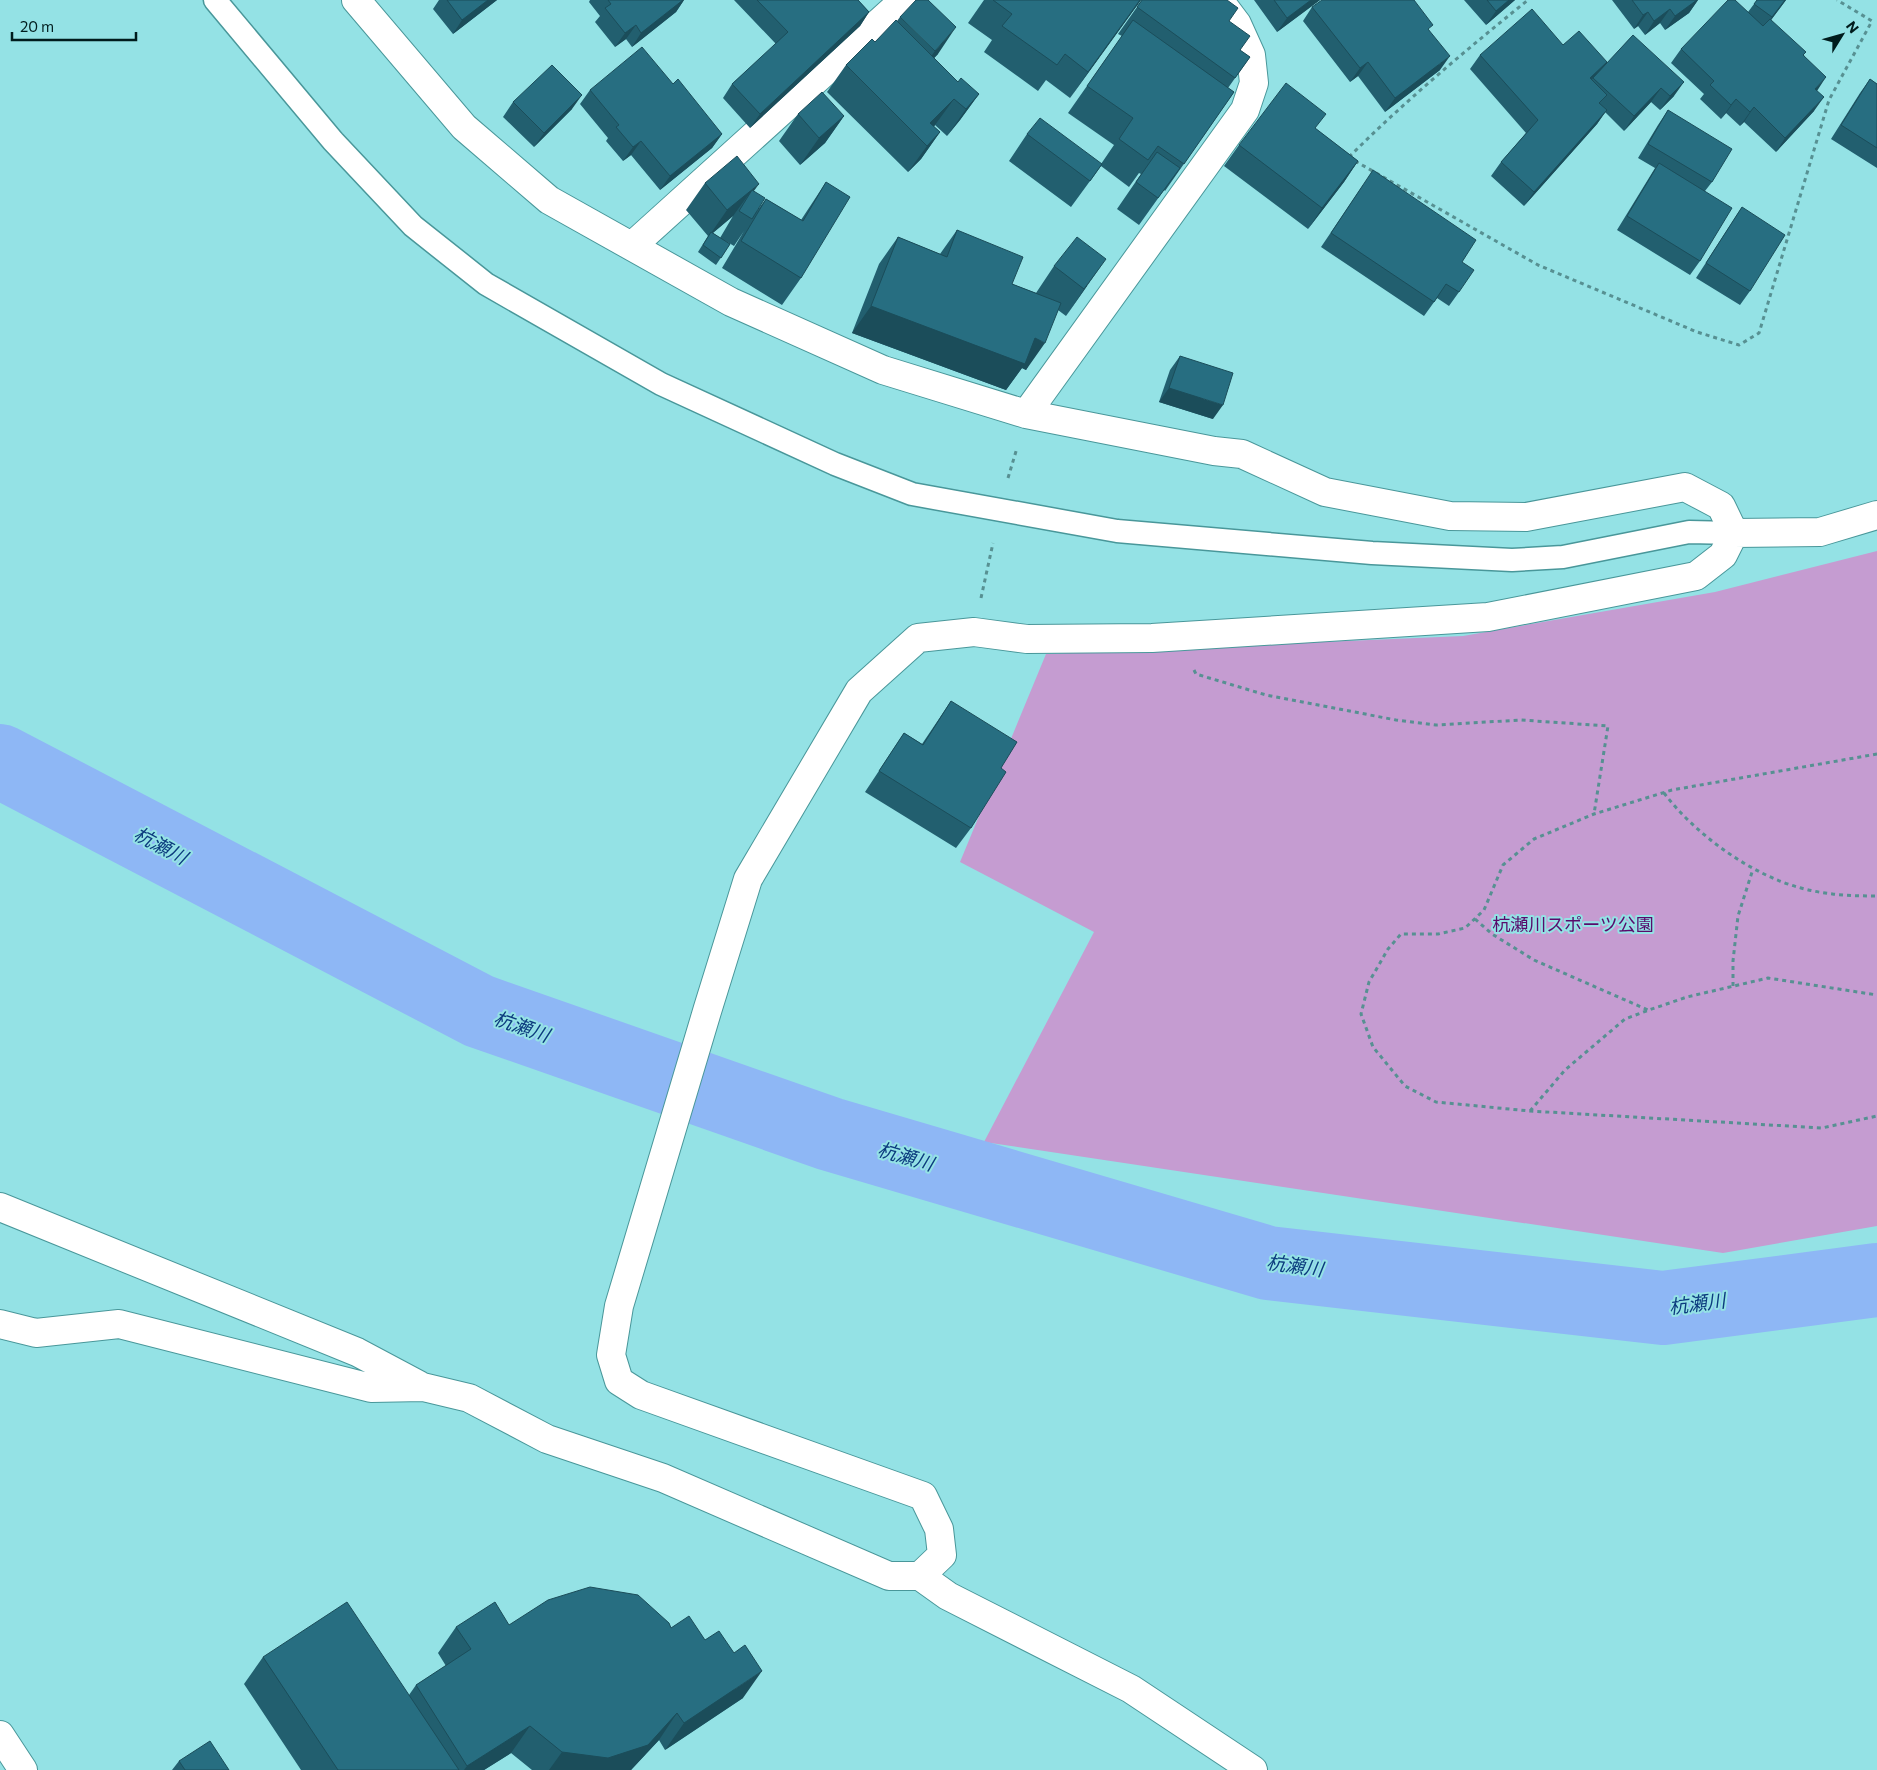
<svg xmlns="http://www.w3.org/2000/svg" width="1877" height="1770" viewBox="0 0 1877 1770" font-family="Commissioner,'Noto Sans JP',sans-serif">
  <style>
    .green { fill: #c59cd1 }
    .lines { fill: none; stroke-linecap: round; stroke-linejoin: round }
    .river { stroke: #8eb7f5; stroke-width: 74 }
    .service-casing { stroke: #49979a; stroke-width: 25 }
    .minor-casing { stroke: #49979a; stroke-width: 30 }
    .path { stroke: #579092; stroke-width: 3; stroke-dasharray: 4 4; stroke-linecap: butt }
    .service { stroke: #fff; stroke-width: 22 }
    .minor { stroke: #fff; stroke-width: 28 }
    .wall { fill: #225f6f; fill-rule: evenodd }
    .shaded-wall { fill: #1b4d5a }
    .building { fill: #276e81; stroke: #1b4d5a }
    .labels { text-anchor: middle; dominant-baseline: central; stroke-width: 4; stroke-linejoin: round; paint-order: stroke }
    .park-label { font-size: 18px; fill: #590b6b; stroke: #94e2e5 }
    .water-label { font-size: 19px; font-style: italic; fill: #0c3b7e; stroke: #94e2e5 }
  </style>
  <rect width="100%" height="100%" fill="#94e2e5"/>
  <path class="green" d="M1877,551V1226L1723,1253L984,1142L1094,932L960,862L1046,654L1463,636L1715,592Z"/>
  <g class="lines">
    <path class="river" d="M0,761L479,1011L830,1134L1268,1263L1663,1308L1877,1280"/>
    <defs>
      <path id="service" d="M215,0L333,141L413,226L486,284L661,384L835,464L912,494L1117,531L1372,553L1512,560L1563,557L1689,532L1734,533"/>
      <path id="minor" d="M356,0L464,127L549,200L731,302L883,370L1026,414L1214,451L1242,454L1325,492L1450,516L1526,517L1685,487L1721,506L1734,533L1723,555L1696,576L1488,617L1152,638L1027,639L974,632L918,638L859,691L748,879L708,1008L619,1306L611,1355L619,1381L641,1395L923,1496L939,1529L942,1555L920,1576
        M632,246L904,0
        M1026,414L1245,110L1254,83L1251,55L1237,24L1219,0
        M1734,533L1820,532L1877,515
        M0,1207L357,1352L419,1385
        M0,1324L36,1333L119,1324L371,1388L423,1387L469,1398L547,1439L663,1478L889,1576H920L948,1596L1131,1689L1253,1770
        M0,1735L23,1770"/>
    </defs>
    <use href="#service" class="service-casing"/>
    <use href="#minor" class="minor-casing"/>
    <path class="path" d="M1349,157C1405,101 1466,50 1528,0
      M1355,161L1538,265L1697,332L1739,345L1759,333L1829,100L1872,21L1837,0
      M1008,478L1017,448
      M981,598L993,543
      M1194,670L1196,674L1266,695L1396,720L1436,725L1521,720L1608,726L1594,814
      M1877,754L1672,790L1594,814L1534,839L1503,865L1484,910L1465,928L1438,934H1401L1388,949L1369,982L1361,1014L1373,1047L1405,1086L1436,1102L1530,1111L1822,1128L1877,1116
      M1664,793C1695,834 1751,875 1801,888C1826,895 1851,896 1877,896
      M1475,919L1492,934L1534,960L1648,1010
      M1733,986V961L1738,916L1753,869
      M1530,1111L1565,1070L1625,1019L1649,1010L1687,997L1768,978L1877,995"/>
    <use href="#service" class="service"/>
    <use href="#minor" class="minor"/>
  </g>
  <path class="wall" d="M439,0H497L453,34L433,9Z
    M590,0H684L676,12L632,47L626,39L615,47L595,22L600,16L589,2Z
    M734,0H858L869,12L860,26L750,128L723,98L732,84L776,44Z
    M984,0H1141L1070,98L1046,80L1038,91L984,52L992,40L968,23Z
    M1142,0L1229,21L1241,51L1250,57L1228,88L1234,92L1165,191L1164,190L1139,225L1117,209L1141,174L1139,173L1129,187L1101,166L1071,207L1009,161L1027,134L1101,164L1114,145L1068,113L1122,36L1118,34Z
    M1254,0H1320L1277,32Z
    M1464,0H1515L1486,25Z
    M1612,0H1698L1689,13L1665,30L1660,23L1645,35L1638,26L1634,29Z
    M1757,0H1786L1771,20L1804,55L1817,91L1814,111L1776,152L1744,122L1740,126L1726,113L1721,119L1700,99L1704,94L1671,63L1681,49L1748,12Z
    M1312,7L1429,30L1440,70L1385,112L1358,76L1350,82L1303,21Z
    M900,17L938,54L934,58L958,82L979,94L960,120L947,136L935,125L934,127L940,132L921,159L908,172L827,92L846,65L875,42L897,21Z
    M1633,35L1674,96L1660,110L1651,102L1624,131L1605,112L1597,124L1524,206L1491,176L1501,162L1526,133L1470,69L1480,55L1563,45L1607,62L1604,67Z
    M1870,79L1877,84V168L1831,139L1860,93Z
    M673,84L722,134L712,148L660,190L631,155L623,161L606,141L608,138L580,104L590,90Z
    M513,102L572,109L534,147L503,117Z
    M1668,110L1712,182L1705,191L1700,261L1690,275L1617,230L1655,168L1638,158L1658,125Z
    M798,114L844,116L825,143L800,165L779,141Z
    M1316,129L1358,161L1344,182L1308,229L1224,166L1239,145Z
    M826,182L801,278L782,305L722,268L744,231L734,246L724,240L730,244L716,265L698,252L708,236L686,210L705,183L754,191L756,212L766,199L801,220ZM733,216L720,238L713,233Z
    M1363,185L1462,262L1459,292L1449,306L1437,298L1424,316L1321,247Z
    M1742,207L1750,291L1740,305L1696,278Z
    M957,230L1012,284L1036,293L1054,266L1087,286L1066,316L1058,310L1026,370L1022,368L1006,390L852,333L879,264L898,237L940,254Z
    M1180,356L1213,419L1159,402L1170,370Z
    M951,701L1001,768L971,828L956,848L865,792L904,733L922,744Z
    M509,1625L671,1628L743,1698L665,1750L659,1740L631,1770H532L511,1753L484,1770H301L244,1684L263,1657L409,1695L416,1685L446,1666L438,1653L456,1627Z
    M179,1761L229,1770H172Z"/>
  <path class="shaded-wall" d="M488,0H497L453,34L462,20Z
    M683,0H684L676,12L632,47L641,33Z
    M1140,0H1141L1070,98L1088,72Z
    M1311,0H1320L1277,32L1287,18Z
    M1509,0H1515L1486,25L1496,11Z
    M1697,0H1698L1689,13L1665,30L1675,16Z
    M1785,0H1786L1762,32L1772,17Z
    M1670,9L1660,23L1645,35L1654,21Z
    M869,12L860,26L750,128L760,114Z
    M1648,12L1638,26L1634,29L1643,15Z
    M636,25L626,39L615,47L625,33Z
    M956,27L938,54L916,77L935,51Z
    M1450,56L1440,70L1385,112L1395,98Z
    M1368,62L1358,76L1350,82L1360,68Z
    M1607,62L1597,76L1593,78L1590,83V78Z
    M1826,77L1817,91L1815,89Z
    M1684,82L1674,96L1660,110L1670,96Z
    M1661,88L1651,102L1624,131L1634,116Z
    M979,94L960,120L947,136L966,109Z
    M582,95L572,109L534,147L544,133Z
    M1824,97L1814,111L1776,152L1785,138Z
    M954,99L935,125L921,140L930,123Z
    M1736,99L1726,113L1721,119L1731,105Z
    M1754,107L1744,122L1740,126L1750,112Z
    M1607,110L1597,124L1524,206L1534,192Z
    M844,116L825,143L800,165L819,138Z
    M940,132L921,159L908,172L927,146Z
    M722,134L712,148L660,190L670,176Z
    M641,141L631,155L623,161L633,147Z
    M1358,161L1344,182L1308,229L1322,208Z
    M759,184L740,210L739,212L752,190L733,216L709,236L727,210Z
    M1106,259L1087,286L1066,316L1084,289Z
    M871,306L1035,338L1045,343L1026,370L1022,368L1006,390L852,333Z
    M1169,388L1223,405L1213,419L1159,402Z
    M762,1671L743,1698L665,1750L684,1723Z
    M677,1713L659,1740L631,1770H549L562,1752Z
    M530,1726L511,1753L484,1770H464L467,1766Z"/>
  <path class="building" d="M447,0H488L462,20Z
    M608,0H683L641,33L636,25L625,33L605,8L611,4Z
    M757,0H858L869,12L760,114L732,84L788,32Z
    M916,0H928L956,27L935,51L900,17Z
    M993,0H1140L1088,72L1065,54L1057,65L1002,26L1012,14Z
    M1142,0H1227L1238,8L1229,21L1250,36L1240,50L1250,57L1235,78L1137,7Z
    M1274,0H1311L1287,18Z
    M1322,0H1414L1433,25L1428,29L1450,56L1395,98L1368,62L1360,68L1312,7Z
    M1487,0H1509L1496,11Z
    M1632,0H1697L1675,16L1670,9L1654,21L1648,12L1643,15Z
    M1728,0H1735L1763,26L1770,19L1806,52L1803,55L1826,77L1815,89L1824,97L1785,138L1754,107L1750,112L1736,99L1731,105L1710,85L1714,81L1681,49Z
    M1757,0H1785L1772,17L1754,4Z
    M1532,9L1563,45L1579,31L1607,62L1590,78L1607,95L1599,103L1607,110L1534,192L1501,162L1538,120L1480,55Z
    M896,20L958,82L961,78L979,94L966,109L954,99L930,123L940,132L927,146L846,65L872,39L875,42Z
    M1133,20L1234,92L1184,164L1158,146L1148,160L1119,139L1133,118L1087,86Z
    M1633,35L1684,82L1670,96L1661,88L1634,116L1593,78Z
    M642,47L673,84L678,79L722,134L670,176L641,141L633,147L616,127L619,125L590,90Z
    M552,65L582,95L544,133L513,102Z
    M1870,79L1877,84V148L1841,125Z
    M1286,83L1326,114L1315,128L1358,161L1322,208L1239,145Z
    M822,92L844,116L819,138L798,114Z
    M1668,110L1732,149L1712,182L1648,144Z
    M1040,118L1102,164L1090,181L1027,134Z
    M1157,152L1180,168L1158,198L1136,182Z
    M737,156L759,184L727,210L705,183Z
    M1659,163L1732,208L1700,261L1627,216Z
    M1373,170L1476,240L1462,262L1474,270L1459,292L1446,284L1434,302L1331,233Z
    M826,182L850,197L801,278L741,241L766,199L803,221Z
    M752,190L765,198L752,219L739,211Z
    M1742,207L1785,235L1750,291L1706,263Z
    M957,230L1023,257L1012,284L1061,303L1045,343L1035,338L1025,364L871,306L898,237L947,257Z
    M711,232L730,244L721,258L703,245Z
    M1077,237L1106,259L1084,289L1054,266Z
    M1180,356L1233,373L1223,405L1169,388Z
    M951,701L1017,742L1001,768L1006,772L971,828L879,771L904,733L923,745Z
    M590,1587L638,1595L669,1623L671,1628L689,1616L705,1640L719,1631L734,1653L745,1645L762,1671L684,1723L677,1713L648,1745L608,1758L562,1752L530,1726L467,1766L416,1685L471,1649L456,1627L495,1602L509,1625L548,1600Z
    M347,1602L459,1770H338L263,1657Z
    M210,1741L229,1770H185L179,1761Z"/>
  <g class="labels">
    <g class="park-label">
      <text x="1573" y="924">杭瀬川スポーツ公園</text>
    </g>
    <g class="water-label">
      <text transform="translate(161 845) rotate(28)">杭瀬川</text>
      <text transform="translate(522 1026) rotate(19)">杭瀬川</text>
      <text transform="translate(906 1156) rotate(16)">杭瀬川</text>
      <text transform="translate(1295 1265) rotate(8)">杭瀬川</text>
      <text transform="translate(1697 1303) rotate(-7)">杭瀬川</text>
    </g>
  </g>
  <g transform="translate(1842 35) rotate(53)" stroke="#94e2e5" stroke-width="4" paint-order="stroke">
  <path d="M0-4L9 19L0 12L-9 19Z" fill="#001c1d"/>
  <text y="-8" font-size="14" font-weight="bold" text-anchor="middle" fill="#001c1d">N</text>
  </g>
  <path d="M12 32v8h124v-8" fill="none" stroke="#001c1d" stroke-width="2.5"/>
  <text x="20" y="32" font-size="15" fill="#001c1d" stroke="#94e2e5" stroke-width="4" paint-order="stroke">20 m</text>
</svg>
